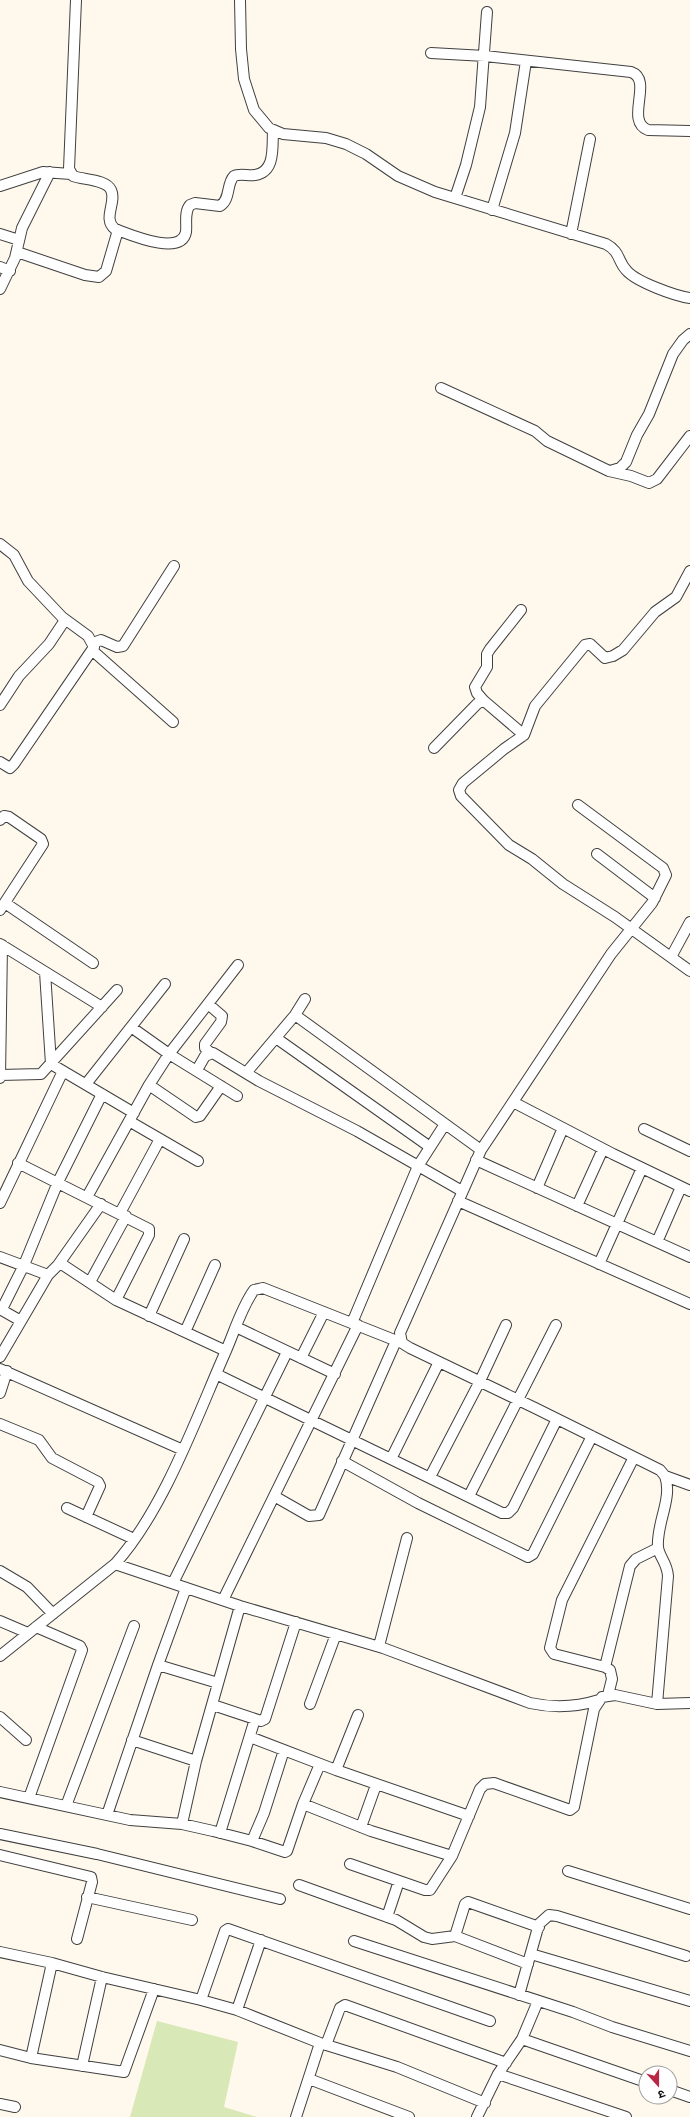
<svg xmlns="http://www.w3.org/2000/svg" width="690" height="2117" viewBox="0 0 690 2117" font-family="Merriweather,'Noto Sans Devanagari',serif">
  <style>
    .green { fill: #d8e8b7 }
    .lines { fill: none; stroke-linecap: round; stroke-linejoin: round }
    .minor-casing { stroke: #404040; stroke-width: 12 }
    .minor { stroke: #fff; stroke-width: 10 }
  </style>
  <rect width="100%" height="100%" fill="#fff8ec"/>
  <path class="green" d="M157,2021L238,2042L224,2107L257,2117H130Z"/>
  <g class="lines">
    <defs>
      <path id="minor" d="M76,0L69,169L73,176C83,180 106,179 111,190C117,202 102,219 115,229C129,234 181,257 186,232C187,223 184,212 190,205L195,203L220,206C231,199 226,184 234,176C240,173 248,176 255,175C276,172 272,146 273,130
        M240,0L241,49L244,79L254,110L269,128L283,134L326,138L346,144L366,154L398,176L435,192L606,244C621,252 617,261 627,271C637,282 675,296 690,298
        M431,53L485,56L631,72C654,80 624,121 648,130L690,131
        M0,186L43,172L71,174
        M455,198L466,165L480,107L487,12
        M492,210L515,133L526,61
        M0,234L19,240
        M571,234L590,139
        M17,252L85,275L99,277L106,271L118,230
        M0,267L10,271
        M0,289L15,258L22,228L50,172
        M441,388L535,431L547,441L609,471L631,476L649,483L657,479L690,436
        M610,471L620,468L626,462L637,435L649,414L673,354L683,340L690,334
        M0,544L14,555L28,581L62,617L88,636L94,647L14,764L10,768L0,762
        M690,571L676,597L655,612L623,650L613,656L605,658L590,644L585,645L535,706L524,735L504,749L463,783L459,790L461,796L509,845L532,859L563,884L615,917L690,971
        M93,643L101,640L117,647L123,646L174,566
        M93,651L173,722
        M483,700L477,693L475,687L487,667V654L490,649L521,610
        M0,705L19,676L49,644L65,620
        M434,748L477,704L483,700L524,735
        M578,805L663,868L666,875L652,903L611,954L481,1150L400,1333L402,1343L410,1348L535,1408L660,1470L665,1476C673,1498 656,1524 658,1547C659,1557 667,1562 668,1576L657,1704
        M0,820L4,816L9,817L41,839L43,844L0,910
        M597,854L655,898
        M5,903L93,963
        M0,944L102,1007
        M671,957L690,922
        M45,972L51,1064L134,1113
        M208,1004L222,1016L221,1022L205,1044V1048L211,1053
        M295,1015L481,1150
        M131,1027L169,1054L238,965
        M276,1038L430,1147
        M197,1070L205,1056L213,1053L259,1081L357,1131L462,1191
        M246,1073L295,1015L305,999
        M0,1075L41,1074L117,990
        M0,1078L2,945
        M86,1084L165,984
        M149,1085L196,1117L200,1116L221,1086
        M513,1102L613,1154L690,1191
        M129,1121L198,1161
        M644,1129L690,1151
        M476,1160L690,1257
        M18,1163L149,1229V1235L116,1300
        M537,1188L563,1128
        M87,1197L149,1085L169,1054L237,1096
        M458,1201L690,1304
        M0,1203L63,1071
        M577,1206L603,1149
        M120,1213L160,1139
        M657,1242L681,1187
        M0,1257L48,1275L58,1265H63L116,1300L226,1351
        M599,1264L642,1168
        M58,1265L101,1204
        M90,1282L126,1216
        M0,1309L21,1321
        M2,1309L24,1265L58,1182L102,1094
        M149,1316L184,1239
        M352,1323L418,1166L445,1124
        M236,1327L335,1374
        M185,1332L215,1265
        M0,1357L48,1275
        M301,1358L324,1312
        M0,1369L183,1450
        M216,1374L502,1513H508L513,1508L557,1419
        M0,1393L7,1371
        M0,1424L39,1440L52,1458L98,1482L100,1486L86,1517
        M391,1459L439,1362
        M342,1461L418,1503L528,1557L533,1554L592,1436
        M665,1476L690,1485
        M430,1477L480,1381L506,1325
        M274,1496L309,1516L319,1515L396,1341
        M469,1496L556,1325
        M67,1508L134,1539
        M115,1564L240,1606L383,1648L530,1703C553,1708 577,1707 599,1700
        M0,1571L27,1587L53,1614
        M173,1583L287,1352
        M223,1600L358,1325
        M0,1621L28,1633
        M379,1646L407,1538
        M0,1656L115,1564C163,1511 196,1419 225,1353C234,1333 241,1308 254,1290L263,1288L402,1343
        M158,1665L218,1683
        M605,1667L630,1566L636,1559L658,1548
        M608,1695L612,1679L610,1670L605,1667L554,1654L550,1648L562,1600L634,1457
        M310,1704L336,1634
        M213,1705L261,1721L265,1719L296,1622
        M0,1717L26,1740
        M250,1737L336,1770L469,1816
        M132,1740L196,1761
        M336,1770L358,1715
        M0,1792L130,1820L182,1824L213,1831L252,1841L285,1852L287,1851L303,1804L320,1764
        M29,1798L82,1650L80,1646L36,1627
        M303,1804L371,1831L452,1856
        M66,1806L134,1626
        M107,1815L158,1665L186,1588
        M182,1824L196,1761L240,1606
        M361,1827L376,1785
        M220,1833L255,1719
        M0,1834L97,1854L280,1899
        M252,1841L264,1813L284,1750
        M0,1855L91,1877L92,1882L77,1939
        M350,1864L425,1890H430L452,1856L480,1789L485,1784L494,1783L570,1810L574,1807L594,1709L602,1697L615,1695L657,1704L690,1703
        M568,1871L690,1909
        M299,1885L396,1920L424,1937L432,1939L455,1936L528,1964
        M87,1897L192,1920
        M387,1917L399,1881
        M455,1936L465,1904L468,1902L539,1927
        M354,1941L573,2012L612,2027L690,2051
        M0,1952L52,1963L102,1977L201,2000L237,2010L320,2043L397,2067L485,2103
        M531,1954L690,2001
        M519,1995L539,1924L549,1915L557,1916L686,1956
        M201,2000L225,1931L228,1929L490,2021
        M237,2010L261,1940
        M522,2039L646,2082
        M326,2045L340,2008L345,2005L506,2063
        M0,2050L31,2058L124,2072L154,1989
        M31,2058L52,1963
        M82,2066L102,1977
        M498,2074L626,2117
        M309,2079L409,2117
        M670,2090L690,2097
        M0,2104L15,2107
        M296,2117L320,2043
        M477,2117L498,2074L522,2039L538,2001"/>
    </defs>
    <use href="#minor" class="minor-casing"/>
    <use href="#minor" class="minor"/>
  </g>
  <g transform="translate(658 2085) rotate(159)"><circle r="19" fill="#ffffff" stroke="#9e9e9e"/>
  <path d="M0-3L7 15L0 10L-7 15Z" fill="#ba2746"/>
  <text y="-6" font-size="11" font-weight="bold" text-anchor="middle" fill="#0d0d0d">उ</text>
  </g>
</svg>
